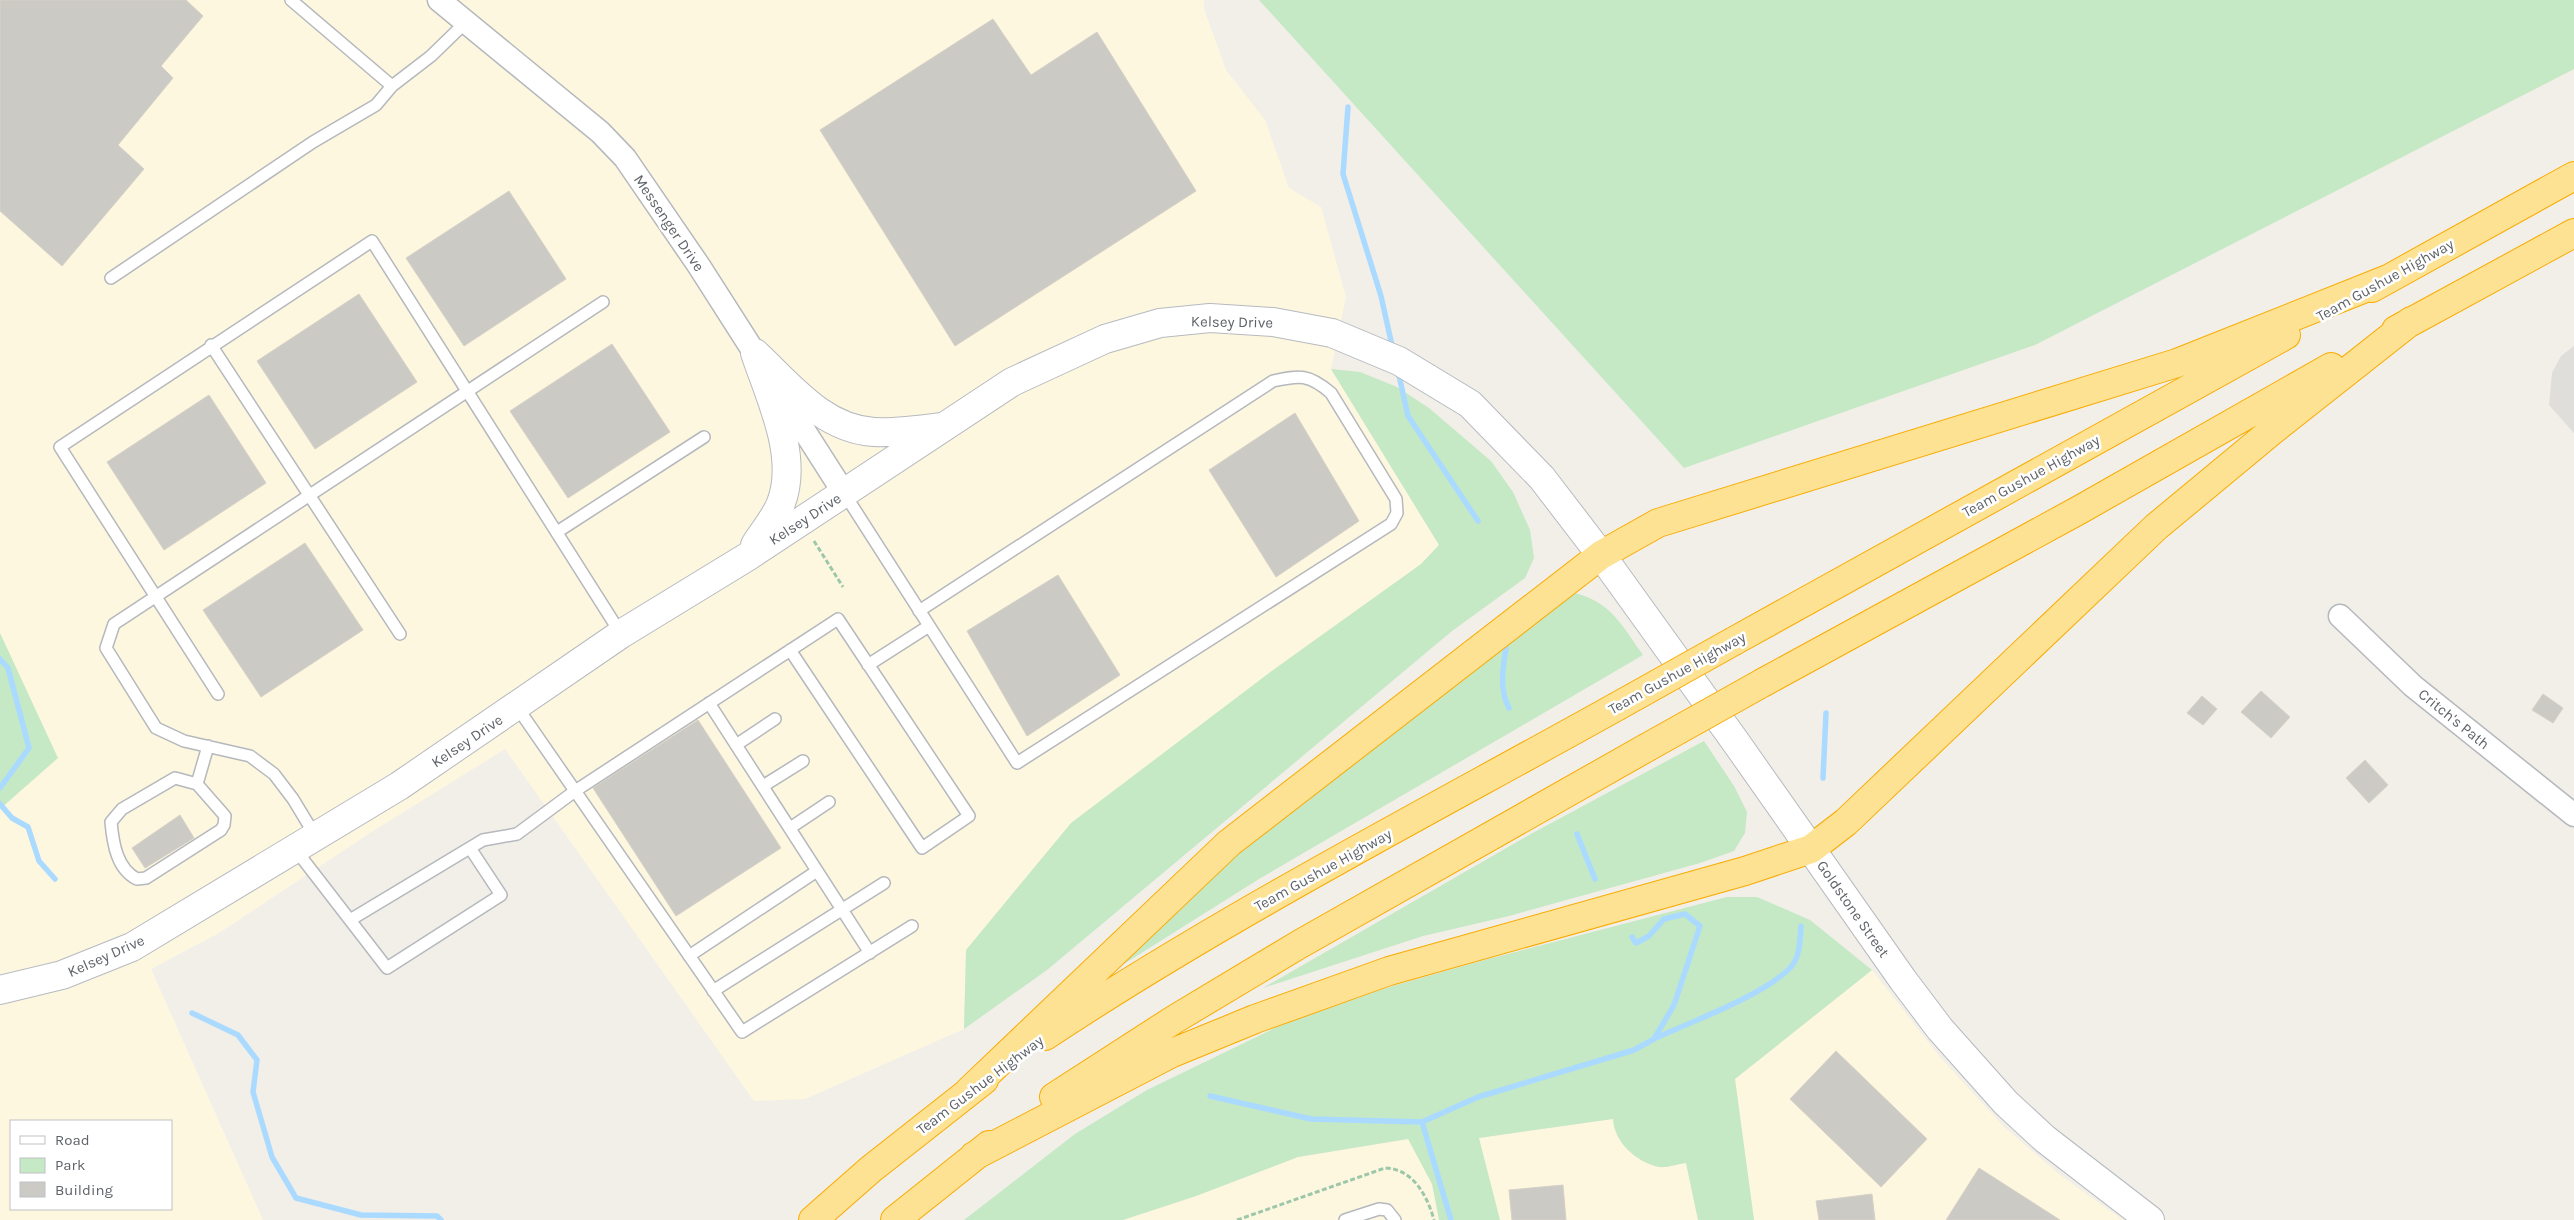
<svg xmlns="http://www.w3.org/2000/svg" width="2574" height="1220" viewBox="0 0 2574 1220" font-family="Karla,sans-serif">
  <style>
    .commercial { fill: #fef7e0; fill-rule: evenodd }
    .industrial { fill: #e0deda }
    .green { fill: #c5e8c5 }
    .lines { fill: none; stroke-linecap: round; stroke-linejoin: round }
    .stream { stroke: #aadaff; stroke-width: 5.5 }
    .building { fill: #cccac5; stroke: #d6d1c6 }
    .service-casing { stroke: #b5b8bc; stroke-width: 14 }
    .minor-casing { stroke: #b5b8bc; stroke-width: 25 }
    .secondary-casing { stroke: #b6babf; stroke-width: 30 }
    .motorway-casing { stroke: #f9ab00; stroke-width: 30 }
    .path { stroke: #9cc7a9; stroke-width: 3; stroke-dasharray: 5 2.5; stroke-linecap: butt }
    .service { stroke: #fff; stroke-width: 11 }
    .minor { stroke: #fff; stroke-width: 22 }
    .secondary { stroke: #fff; stroke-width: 28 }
    .motorway { stroke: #fde293; stroke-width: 28 }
    .motorway-bridge-casing { stroke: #f9ab00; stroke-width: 30; stroke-linecap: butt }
    .motorway-bridge { stroke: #fde293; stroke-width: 28 }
    .labels { text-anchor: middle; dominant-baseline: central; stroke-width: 5; stroke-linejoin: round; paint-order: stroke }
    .street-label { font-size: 15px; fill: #5f6368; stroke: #fff }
  </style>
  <rect width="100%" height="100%" fill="#f1efe8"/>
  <path class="commercial" d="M0,0H1204V9L1226,70L1265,120L1289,188L1321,207L1346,297L1331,369L1439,545L1421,564L966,950L964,1029L805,1099L754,1101L505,749L370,833L219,933L151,969L263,1220H0V809L57,758L0,633ZM11,1121H171V1209H11Z
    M1872,970L1939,1056L2004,1127L2060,1175L2123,1220H1754L1735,1079Z
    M1613,1119L1660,1167L1686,1163L1698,1220H1123L1196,1196L1298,1157L1408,1139L1479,1138Z"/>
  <path class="industrial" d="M2574,346V433L2549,405L2552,373L2561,356Z"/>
  <path class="green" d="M1259,0H2574V69L2035,345L1684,468Z
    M1331,369L1360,372L1397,387L1429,408L1491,461L1513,492L1530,530L1534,558L1525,578L1452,631L1047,970L964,1029L966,950L1071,823L1273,670L1421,564L1439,545Z
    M1563,591C1608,597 1619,621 1643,655L1259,879L1081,991L1304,797Z
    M0,633L58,758L0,809Z
    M1704,741L1734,786L1747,812L1745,833L1734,851L1700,863L1509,916L1423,936L1263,988L1529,835Z
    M1727,897H1757L1810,920L1872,970L1735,1079L1754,1220H1698L1686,1163C1678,1164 1667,1168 1659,1167C1636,1162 1614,1142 1613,1119L1479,1138L1500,1220H1439L1432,1184L1408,1139L1298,1157L1196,1196L1123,1220H964L1075,1134L1147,1090L1279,1026L1389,987L1488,959Z"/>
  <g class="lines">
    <path class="stream" d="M1348,107L1343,174L1381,296L1393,350
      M1398,371L1408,416L1478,521
      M1506,648C1503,667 1499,690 1509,708
      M0,659L8,668L29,748L0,788
      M1823,778L1826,713
      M0,804L12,818L28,827L39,861L55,879
      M1577,834L1595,879
      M192,1013L238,1035L257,1060L253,1092L272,1157L296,1198L361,1215L437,1216L441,1220
      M1654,1039C1690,1022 1765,995 1791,967C1800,957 1800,939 1801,926
      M1210,1096L1311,1119L1422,1122L1451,1220
      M1422,1122L1478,1097L1634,1050L1654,1039L1674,1005L1700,926L1685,914L1664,919L1649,936L1636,943L1632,937"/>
  </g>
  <path class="building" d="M0,0H186L203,16L161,66L173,78L118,145L144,169L62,266L0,211Z
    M993,19L1031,75L1097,32L1196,191L955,346L820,130Z
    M509,191L566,279L464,346L406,258Z
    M359,294L417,382L315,449L257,361Z
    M612,344L670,432L568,498L510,411Z
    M209,395L266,483L164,550L107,462Z
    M1295,413L1359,521L1276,577L1209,470Z
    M305,543L363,630L261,697L203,610Z
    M1058,575L1120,675L1027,736L967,631Z
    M2261,691L2290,717L2271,738L2241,712Z
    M2543,694L2563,708L2553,723L2532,710Z
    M2202,696L2217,709L2203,725L2187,713Z
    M698,720L781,848L676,916L593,788Z
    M2365,760L2388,785L2369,803L2346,778Z
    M180,815L194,838L145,868L132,848Z
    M1836,1051L1927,1139L1881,1187L1790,1099Z
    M1979,1168L2060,1220H1946Z
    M1563,1185L1566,1220H1512L1509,1190Z
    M1872,1194L1875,1220H1819L1816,1201Z"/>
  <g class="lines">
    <defs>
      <path id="service" d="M291,0L392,86L431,56L466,22
        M111,278L313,142L376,105L392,86
        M211,345L400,634
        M844,493L1017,763L1391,524L1397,513L1396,499L1331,393C1309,374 1300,375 1273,381L919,611
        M557,532L704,437
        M868,665L929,626
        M218,694L60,447L372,241L621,634
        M709,703L870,953
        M517,707L742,1032L912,926
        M736,745L775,719
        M175,778L197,784L225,816L224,825L221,830L146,878L137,879C117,869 113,844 111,822L122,809Z
        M197,784L208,746
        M763,786L803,761
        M790,828L829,802
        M316,837L293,799L274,774L250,756L184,741L156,728L106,648L114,624L603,302
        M295,849L387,968L501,895L470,848
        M350,920L483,840L517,834L575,791L838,619L969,816L922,848L790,650
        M689,956L817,871
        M713,991L884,883
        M1345,1220L1379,1209L1387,1210L1395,1220"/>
      <path id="minor" d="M439,0L600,132L625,158L699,266L844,493
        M2340,616L2413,686L2574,815"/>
      <path id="secondary" d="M757,355C792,388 824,429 874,432C896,433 918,430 940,427
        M755,545C763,532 776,517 781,503C799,456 770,398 755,353
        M0,990L62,975L132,947L399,786L621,634L747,557L1012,382L1105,339L1160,323L1210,318L1273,322L1332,333L1399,361L1470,404L1542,478L1601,555L1735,741L1903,980L1940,1029L2006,1103L2045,1139L2150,1220"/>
      <path id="motorway" d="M2372,288L2574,176
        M2396,330L2574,233
        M1734,641L2286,335
        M1764,682L2081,509L2331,367
        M1045,1036C1228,915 1424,814 1616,707
        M969,1091L1229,843L1601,555L1658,523L2177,363L2388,279
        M1054,1097L1175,1019L1300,944L1646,748
        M974,1156L1172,1053L1255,1019L1389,971L1745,871L1811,849L1846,822L2156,527L2273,430L2411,321
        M813,1220L871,1169L984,1080
        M895,1220L989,1145"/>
    </defs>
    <use href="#service" class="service-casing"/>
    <use href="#minor" class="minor-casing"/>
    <use href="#secondary" class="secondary-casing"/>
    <use href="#motorway" class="motorway-casing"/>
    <path class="path" d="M814,541L843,587
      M1237,1220L1385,1168C1413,1169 1427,1195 1434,1220"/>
    <use href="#service" class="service"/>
    <use href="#minor" class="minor"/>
    <use href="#secondary" class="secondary"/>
    <use href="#motorway" class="motorway"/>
    <defs>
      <path id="motorway-bridge" d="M1616,707L1734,641
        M1646,748L1764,682"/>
    </defs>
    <use href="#motorway-bridge" class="motorway-bridge-casing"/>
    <use href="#motorway-bridge" class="motorway-bridge"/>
  </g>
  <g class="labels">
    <g class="street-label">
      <text transform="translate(669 223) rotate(56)">Messenger Drive</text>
      <text transform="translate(2385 280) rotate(-29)">Team Gushue Highway</text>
      <text transform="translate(1232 322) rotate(1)">Kelsey Drive</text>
      <text transform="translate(2031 476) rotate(-29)">Team Gushue Highway</text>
      <text transform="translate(805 519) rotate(-33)">Kelsey Drive</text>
      <text transform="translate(1677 673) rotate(-29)">Team Gushue Highway</text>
      <text transform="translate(2454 719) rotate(39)">Critch's Path</text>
      <text transform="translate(467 741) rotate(-34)">Kelsey Drive</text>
      <text transform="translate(1323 870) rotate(-29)">Team Gushue Highway</text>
      <text transform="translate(1853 909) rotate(55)">Goldstone Street</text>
      <text transform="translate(106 956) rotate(-24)">Kelsey Drive</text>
      <text transform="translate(980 1085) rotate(-37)">Team Gushue Highway</text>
    </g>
  </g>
  <rect x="10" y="1120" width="162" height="90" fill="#ffffff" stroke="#bfc1c3"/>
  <rect x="20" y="1136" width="25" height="8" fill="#ffffff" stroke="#bfc1c3"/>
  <text x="55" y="1145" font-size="15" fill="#5f6368">Road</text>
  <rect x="20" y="1158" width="25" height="15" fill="#c5e8c5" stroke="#bfc1c3"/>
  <text x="55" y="1170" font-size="15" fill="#5f6368">Park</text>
  <rect x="20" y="1182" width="25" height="15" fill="#cccac5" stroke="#bfc1c3"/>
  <text x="55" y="1195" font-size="15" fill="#5f6368">Building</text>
</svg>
